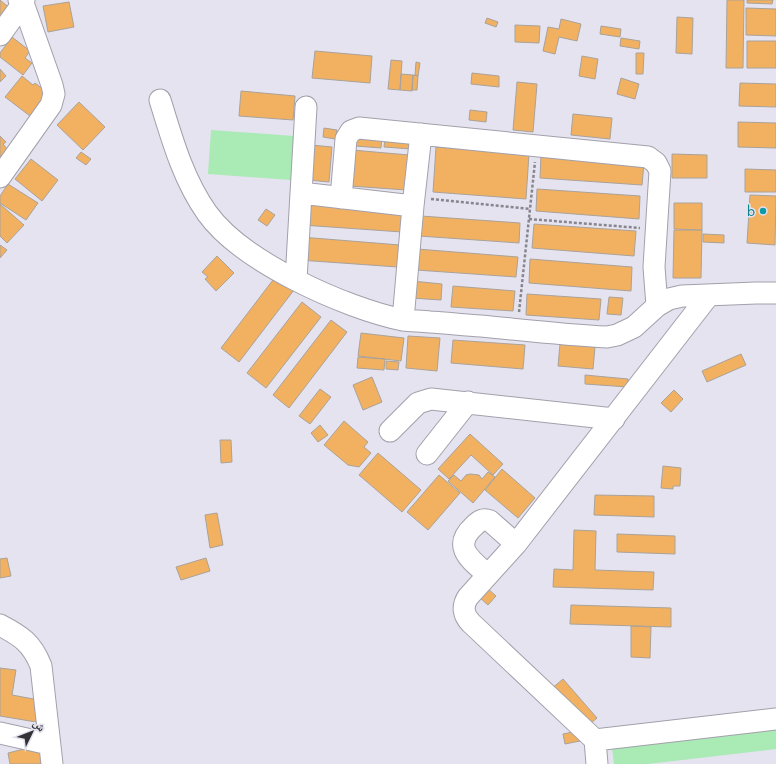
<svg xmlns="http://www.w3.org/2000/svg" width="776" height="764" viewBox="0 0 776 764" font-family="Jost,'Noto Naskh Arabic',sans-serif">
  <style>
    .green { fill: #a9eab5 }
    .building { fill: #f2b161; stroke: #aaa299 }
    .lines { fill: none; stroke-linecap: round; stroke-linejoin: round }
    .minor-casing { stroke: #a2a0ab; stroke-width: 23 }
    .path { stroke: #87868e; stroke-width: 2.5; stroke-dasharray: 3 2; stroke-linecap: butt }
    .minor { stroke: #fff; stroke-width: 21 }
    .culture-dot { fill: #0f9aa8; stroke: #e5e3ef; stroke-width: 1.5 }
    .labels { text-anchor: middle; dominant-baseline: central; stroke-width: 3; stroke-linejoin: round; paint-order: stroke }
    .culture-label { font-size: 14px; fill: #0d838f; stroke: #e5e3ef; text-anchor: end }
  </style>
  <rect width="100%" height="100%" fill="#e5e3ef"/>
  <path class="green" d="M211,130L294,136L291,180L208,174Z
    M776,730V749L648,764H614L612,749Z"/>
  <path class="building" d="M0,0L12,10L0,23Z
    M727,0H744L743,68H726Z
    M747,0H773L772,4L747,3Z
    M69,2L74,27L48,32L43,6Z
    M746,8L776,9V36L746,35Z
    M677,17L693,18L692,54L676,53Z
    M487,18L498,22L496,27L485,23Z
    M561,19L581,24L577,41L559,37L555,54L543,51L548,27L559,29Z
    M515,25L540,26L539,43L515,42Z
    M601,26L621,29L620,37L600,34Z
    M12,37L30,51L25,58L32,63L23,75L0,57V53Z
    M621,38L640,41L639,49L620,46Z
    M747,41H776V68H747Z
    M315,51L372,56L370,83L312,78Z
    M636,53H644L643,74H636Z
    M582,56L598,59L595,79L579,76Z
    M391,60L402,61L400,90L388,89Z
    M416,62L420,63L418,76L415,75Z
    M0,69L6,76L0,82Z
    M472,73L499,76V87L471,84Z
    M401,74L413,75L412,91L400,90Z
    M413,75L418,76L417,90H412Z
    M22,76L33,85L35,83L48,93L30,116L5,97Z
    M621,78L639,84L635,99L617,94Z
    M517,82L537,84L533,132L513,130Z
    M740,83L776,84V107L739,106Z
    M241,91L295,96L293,120L239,116Z
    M79,102L105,127L83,150L57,125Z
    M470,110L487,112L486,122L469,120Z
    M573,114L612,118L610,139L571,135Z
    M738,122L776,123V148L738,147Z
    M324,128L337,130L335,139L323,137Z
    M356,135L382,137L381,148L355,146Z
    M0,136L6,142L3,144L8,150L0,157Z
    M385,138L412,140L411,149L384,147Z
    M311,145L332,147L329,182L308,180Z
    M436,147L529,154L526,199L433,192Z
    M352,150L409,155L406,190L350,186Z
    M81,152L91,159L86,165L76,158Z
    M672,154L707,155V178H672Z
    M541,155L644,163L642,185L540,178Z
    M31,159L58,180L42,201L15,179Z
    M745,169L776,170V192H745Z
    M8,184L38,203L26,220L0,203V196Z
    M537,189L640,196L639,219L536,211Z
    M750,195L776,196L775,245L747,243Z
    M304,201L404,208L402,232L302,225Z
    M674,203H702V230L674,229Z
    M0,204L24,225L7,243L0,236Z
    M266,209L275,215L267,226L258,220Z
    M421,216L520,223L519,243L419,236Z
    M534,224L636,231L634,256L532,248Z
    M674,230H702L701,278H673Z
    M703,234L724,235V243L703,242Z
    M301,237L400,245L398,267L299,260Z
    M0,245L7,250L0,258Z
    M417,249L518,257L516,277L416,270Z
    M217,256L234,273L216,291L205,279L208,277L202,272Z
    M530,259L632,267L631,291L529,283Z
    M276,276L294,290L239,362L221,348Z
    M412,281L442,284L441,300L411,298Z
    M453,286L515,291L513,311L451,307Z
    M527,294L601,299L599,320L526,315Z
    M609,297L623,298L621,315L607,314Z
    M302,302L321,317L266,388L247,373Z
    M331,320L347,332L289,408L273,395Z
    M361,333L404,338L401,361L358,356Z
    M408,336L440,338L437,371L406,368Z
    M453,340L525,345L523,369L451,363Z
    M560,344L595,347L593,369L558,366Z
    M741,354L746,365L707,382L702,371Z
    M358,357L385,359L384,370L357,368Z
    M386,361L399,362L398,370L386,369Z
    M585,375L628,379V387L585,384Z
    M372,377L382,402L363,410L353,385Z
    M320,389L331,397L310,424L299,416Z
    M674,390L683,399L671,412L661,403Z
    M344,421L368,442L364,447L371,453L359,467L348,465L324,445Z
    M320,425L328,435L318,442L311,433Z
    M470,434L503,464L493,475L471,455L449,479L438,469Z
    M220,440H231L232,462L221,463Z
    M378,453L421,490L402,512L359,475Z
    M663,466L681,468L680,486H673V489L661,488Z
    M502,469L535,498L518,518L485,490Z
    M488,472L495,477L473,503L448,481L454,475L461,481L466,475L470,474L479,475L482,479Z
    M439,475L460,493L428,530L407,512Z
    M595,495L654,496V517L594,515Z
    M217,513L223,545L210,548L205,515Z
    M574,530L596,531L595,570L654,572L653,590L553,587L554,569L573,570Z
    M617,534L675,536V554L617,552Z
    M7,558L11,576L0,578V559Z
    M206,558L210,571L181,580L176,567Z
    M487,588L496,596L488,605L479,597Z
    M571,605L671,608V627L570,624Z
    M631,626L651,627L650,658L631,657Z
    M0,668L16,670L12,695L39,700L36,722L0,716Z
    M563,679L597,718L584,729L550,690Z
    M578,731L580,741L565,744L563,734Z
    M40,745L45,764H10L8,753Z"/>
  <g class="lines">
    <defs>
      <path id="minor" d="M0,35L23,3L24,0
        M160,100C172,139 183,179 207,213C242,262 345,308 403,320C412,321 421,321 430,322C447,323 464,325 481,326C523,330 565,335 607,337L617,335L634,327L657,306L669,299L682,296L756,293H776
        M0,177L51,105L54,94L52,85L23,3L19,0
        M301,193L413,206
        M341,198L346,139L351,131L359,128L648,157L656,163L660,171L654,267L657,306
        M296,280L306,107
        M403,320L413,206L421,134
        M390,431L418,403L431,399L614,419
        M427,454L468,402
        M488,575C471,560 451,547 474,526C479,521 483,518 490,521L516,544
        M0,625C21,636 32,643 41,666L52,764
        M0,733L49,744
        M595,740L471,623C463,615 462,606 468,597L516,544L709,295
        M597,764L595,740L776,719"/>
    </defs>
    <use href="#minor" class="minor-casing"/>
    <path class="path" d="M431,199L530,209
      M529,219L640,228
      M519,312L535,162"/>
    <use href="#minor" class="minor"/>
  </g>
  <circle class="culture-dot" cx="763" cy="211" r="4"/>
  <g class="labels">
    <g class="culture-label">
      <text x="755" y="211">b</text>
    </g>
  </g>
  <g transform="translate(32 732) rotate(47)" stroke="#e5e3ef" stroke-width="3" paint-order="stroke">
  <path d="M0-3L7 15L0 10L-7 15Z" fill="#333237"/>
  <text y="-6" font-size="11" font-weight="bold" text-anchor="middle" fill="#333237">ش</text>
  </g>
</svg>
